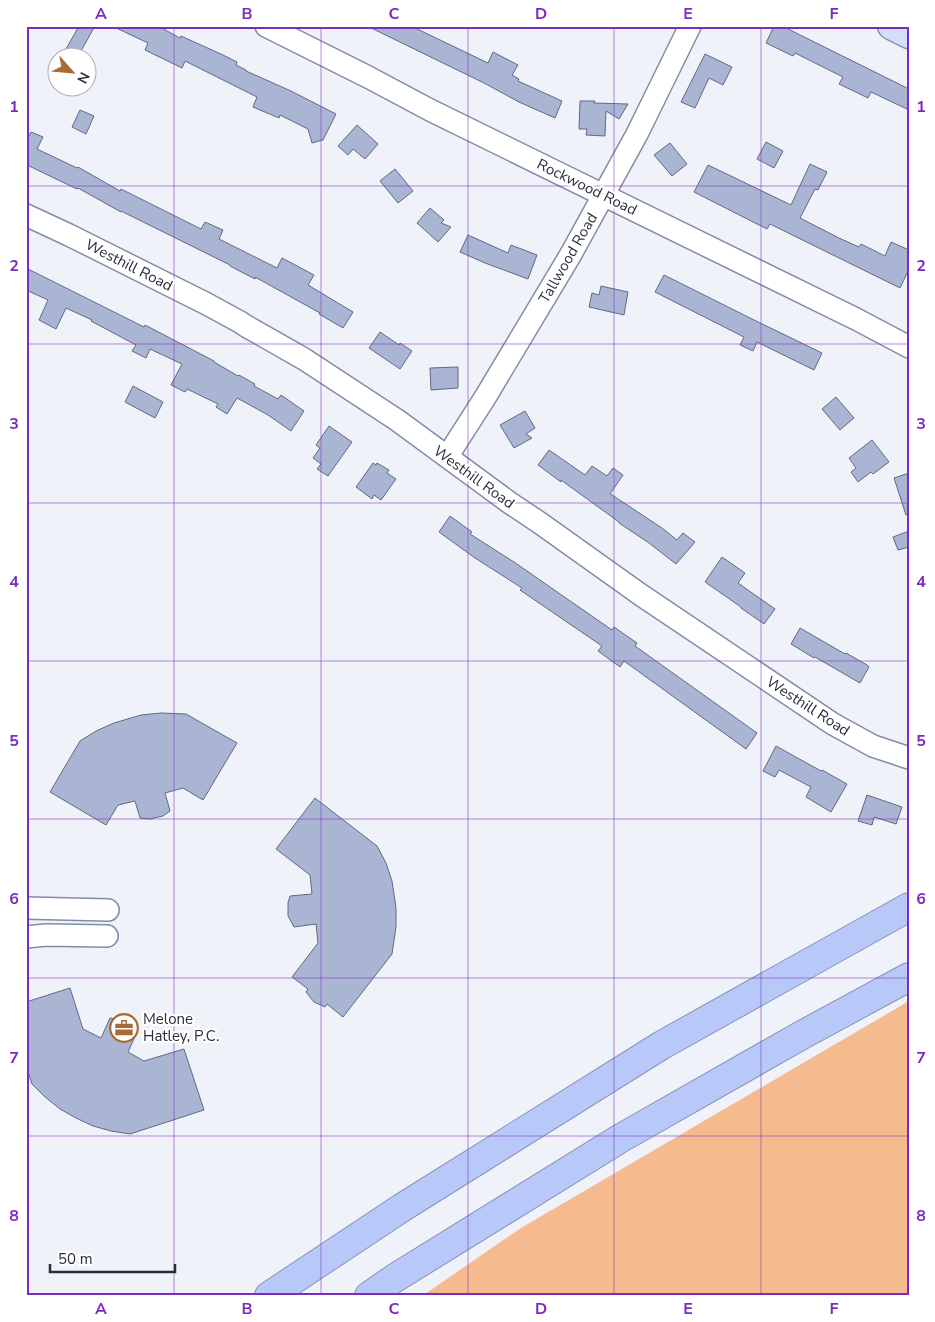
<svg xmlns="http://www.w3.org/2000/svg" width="935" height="1322" viewBox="0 0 935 1322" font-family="'Nunito Sans',sans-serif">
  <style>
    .green { fill: #f5bb8f }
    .building { fill: #aab4d3; stroke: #606a86 }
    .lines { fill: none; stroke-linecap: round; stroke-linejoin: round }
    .minor-casing { stroke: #828caa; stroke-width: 24 }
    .major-casing { stroke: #8692b6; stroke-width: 29 }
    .highway-casing { stroke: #8692b6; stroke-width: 30 }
    .minor { stroke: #fff; stroke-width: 21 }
    .major { stroke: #d4defb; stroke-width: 26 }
    .highway { stroke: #b8c8f9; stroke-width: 28 }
    .grid { fill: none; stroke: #7b2cbf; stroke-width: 1; stroke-opacity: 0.55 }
    .labels { text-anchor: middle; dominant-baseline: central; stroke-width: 4.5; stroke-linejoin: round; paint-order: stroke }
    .street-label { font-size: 15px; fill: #2a2e3a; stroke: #fff }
    .poi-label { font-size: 15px; fill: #2a2e3a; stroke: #fff; text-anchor: start }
    .neatline { fill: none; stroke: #7b2cbf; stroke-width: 2 }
    .grid-label { font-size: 16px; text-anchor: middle; font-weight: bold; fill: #7b2cbf }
  </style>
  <rect width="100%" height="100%" fill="#f0f2f9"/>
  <path class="green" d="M909,1001V1296H422L521,1228Z"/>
  <path class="building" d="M79,26H95L77,58H61Z
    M112,26H158L180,38L181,36L223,55L237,62L236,65L246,70V71L291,91L336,114L323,140L312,143L308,129L280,115L279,118L253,107L257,97L185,61L182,68L145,50L148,43Z
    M367,26H411L488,63L493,52L518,65L512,75L519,79L518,81L562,101L555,118L519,102L484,83Z
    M774,26H782L909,89V110L871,92L868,98L839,84L843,77L795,53L793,56L766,43Z
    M705,54L732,67L723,85L709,78L695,108L681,102Z
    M580,101H595L594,103L628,104L619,119L606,111L605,136L586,135L587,129H579Z
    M80,110L94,116L86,134L72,127Z
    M357,125L378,144L365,159L353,149L348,155L338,146Z
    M31,132L43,137L37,149L77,168L78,167L120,191L121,189L201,229L205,222L223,230L219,239L277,268L282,258L314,275L308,285L353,312L343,328L319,314L320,313L255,277V279L230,266V265L121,211V212L78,188L77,189L29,166L26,171V142Z
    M766,142L783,151L774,168L757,159Z
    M670,143L687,164L672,176L654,155Z
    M810,164L827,172L818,190L815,189L800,218L839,238L859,247L861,244L885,256L891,242L909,250V269L900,288L770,224L767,229L694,192L708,165L791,205Z
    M395,169L413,191L398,203L380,181Z
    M430,208L444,220L441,223L451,227L438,242L417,223Z
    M468,235L508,253L511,245L537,255L528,279L485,263L460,252Z
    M26,268L144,327L145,325L170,338L214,361V362L238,376L239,375L255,384L254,386L278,399L281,395L304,411L291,431L268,415L237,398L227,414L216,407L218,404L187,389L185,392L171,385L182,364L150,349L146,358L132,351L136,345L91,321L92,320L66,308L56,329L39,320L48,300L26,290Z
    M664,275L752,319L822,353L814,370L757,342L753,351L740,345L744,337L655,292Z
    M601,286L628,292L624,315L589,307L592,293L599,295Z
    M380,332L399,345L400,343L412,351L400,369L369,348Z
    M458,367V388L431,390L430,368Z
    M133,386L163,402L155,418L125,402Z
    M836,397L854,418L840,430L822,409Z
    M525,411L535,428L526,434L532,438L514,448L500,425Z
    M329,426L352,442L328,476L317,469L321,464L313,458L320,448L316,445Z
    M872,440L889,462L873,474L871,472L858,482L851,472L856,468L849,458Z
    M549,450L585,475L592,466L607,476L613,468L623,475L610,494L612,495L662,528L677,540L683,533L695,542L676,564L649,543L619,523V522L561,480V482L538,465Z
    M373,463L376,465L377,463L389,470L387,473L396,479L381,500L374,495L372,499L356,487Z
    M909,473V514L906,515L894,478Z
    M450,516L472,532L470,534L514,562L612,630L614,627L637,643L635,646L757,733L746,749L624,661L620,667L598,651L602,646L520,590L522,588L475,558L439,532Z
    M909,531V547L898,550L893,537Z
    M722,557L745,573L738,583L775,609L764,624L741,608V607L705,582Z
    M800,628L845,654L846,653L867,665L869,667L860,683L815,657L814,658L791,644Z
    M161,713L186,714L237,743L203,800L183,788L165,793L170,811L163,816L150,819L140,818L135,801L118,805L106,825L50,792L80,741L96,731L114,723L141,715Z
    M776,746L821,771L822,770L847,784L831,812L806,797L811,787L779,770L775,777L763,771Z
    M867,795L902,807L896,824L874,817L872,825L858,821Z
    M315,798L377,846L386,863L392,881L396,908V927L392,954L343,1017L327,1004L325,1007L314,1002L306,992L308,989L292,977L318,943L316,924L294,927L288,916V903L290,896L312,894L310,875L276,849Z
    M70,988L83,1029L101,1038L110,1018L125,1021L132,1026L137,1032L128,1052L144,1061L184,1049L204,1110L130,1134L111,1131L93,1126L76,1118L60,1109L45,1097L32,1084L26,1066V1002Z"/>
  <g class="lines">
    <defs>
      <path id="minor" d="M266,26L368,77L430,110L856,319L909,347
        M26,215L69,235L205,303L240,322L246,326L304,359L397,420L510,503L540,523L641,595L833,724L873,746L909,758
        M447,457L486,396L571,254L637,134L690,26
        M26,908L108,910
        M26,937L46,935L107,936"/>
      <path id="major" d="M891,26L909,35"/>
      <path id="highway" d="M269,1296L403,1207L662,1045L909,907
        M369,1296L395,1278L621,1138L802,1035L909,977"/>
    </defs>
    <use href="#minor" class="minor-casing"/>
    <use href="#major" class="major-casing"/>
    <use href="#highway" class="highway-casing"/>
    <use href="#minor" class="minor"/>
    <use href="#major" class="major"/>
    <use href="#highway" class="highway"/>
  </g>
  <path class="grid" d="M174,26V1296M321,26V1296M468,26V1296M614,26V1296M761,26V1296M26,186H909M26,344H909M26,503H909M26,661H909M26,819H909M26,978H909M26,1136H909"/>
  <defs>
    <symbol id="office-ring" viewBox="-11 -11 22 22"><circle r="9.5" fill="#fff" stroke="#ab6a34" stroke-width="1.5"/><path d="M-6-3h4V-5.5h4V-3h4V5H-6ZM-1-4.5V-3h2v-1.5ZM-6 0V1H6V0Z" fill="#ab6a34"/></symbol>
  </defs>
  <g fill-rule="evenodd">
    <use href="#office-ring" x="108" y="1012" width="32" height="32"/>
  </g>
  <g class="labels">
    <g class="street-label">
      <text transform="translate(587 187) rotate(26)">Rockwood Road</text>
      <text transform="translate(568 258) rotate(-60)">Tallwood Road</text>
      <text transform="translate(129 265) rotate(27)">Westhill Road</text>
      <text transform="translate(474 477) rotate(36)">Westhill Road</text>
      <text transform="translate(808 706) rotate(33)">Westhill Road</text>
    </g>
    <g class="poi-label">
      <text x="143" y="1019">Melone<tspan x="143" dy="17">Hatley, P.C.</tspan></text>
    </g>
  </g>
  <rect width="935" height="1322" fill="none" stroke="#ffffff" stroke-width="55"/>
  <g transform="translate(72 72) rotate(117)"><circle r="24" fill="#ffffff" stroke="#aaabb0"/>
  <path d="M0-4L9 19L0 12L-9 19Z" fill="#ab6a34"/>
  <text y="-8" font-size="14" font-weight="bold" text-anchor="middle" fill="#2a2e3a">N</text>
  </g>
  <path d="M50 1264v8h125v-8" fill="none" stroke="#2a2e3a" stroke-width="2.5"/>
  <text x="58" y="1264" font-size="15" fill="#2a2e3a" stroke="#ffffff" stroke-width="4" paint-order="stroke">50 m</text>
  <rect x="28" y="28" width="880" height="1266" class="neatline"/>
  <g class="grid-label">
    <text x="101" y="19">A</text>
    <text x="247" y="19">B</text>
    <text x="394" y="19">C</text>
    <text x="541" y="19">D</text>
    <text x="688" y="19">E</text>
    <text x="834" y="19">F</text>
    <text x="14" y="112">1</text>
    <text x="921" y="112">1</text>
    <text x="14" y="271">2</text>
    <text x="921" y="271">2</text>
    <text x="14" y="429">3</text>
    <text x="921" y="429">3</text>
    <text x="14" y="587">4</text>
    <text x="921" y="587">4</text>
    <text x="14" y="746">5</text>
    <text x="921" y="746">5</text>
    <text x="14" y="904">6</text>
    <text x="921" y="904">6</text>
    <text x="14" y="1063">7</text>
    <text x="921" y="1063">7</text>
    <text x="14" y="1221">8</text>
    <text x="921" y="1221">8</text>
    <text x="101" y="1314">A</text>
    <text x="247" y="1314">B</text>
    <text x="394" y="1314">C</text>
    <text x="541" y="1314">D</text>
    <text x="688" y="1314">E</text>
    <text x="834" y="1314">F</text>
  </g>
</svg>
